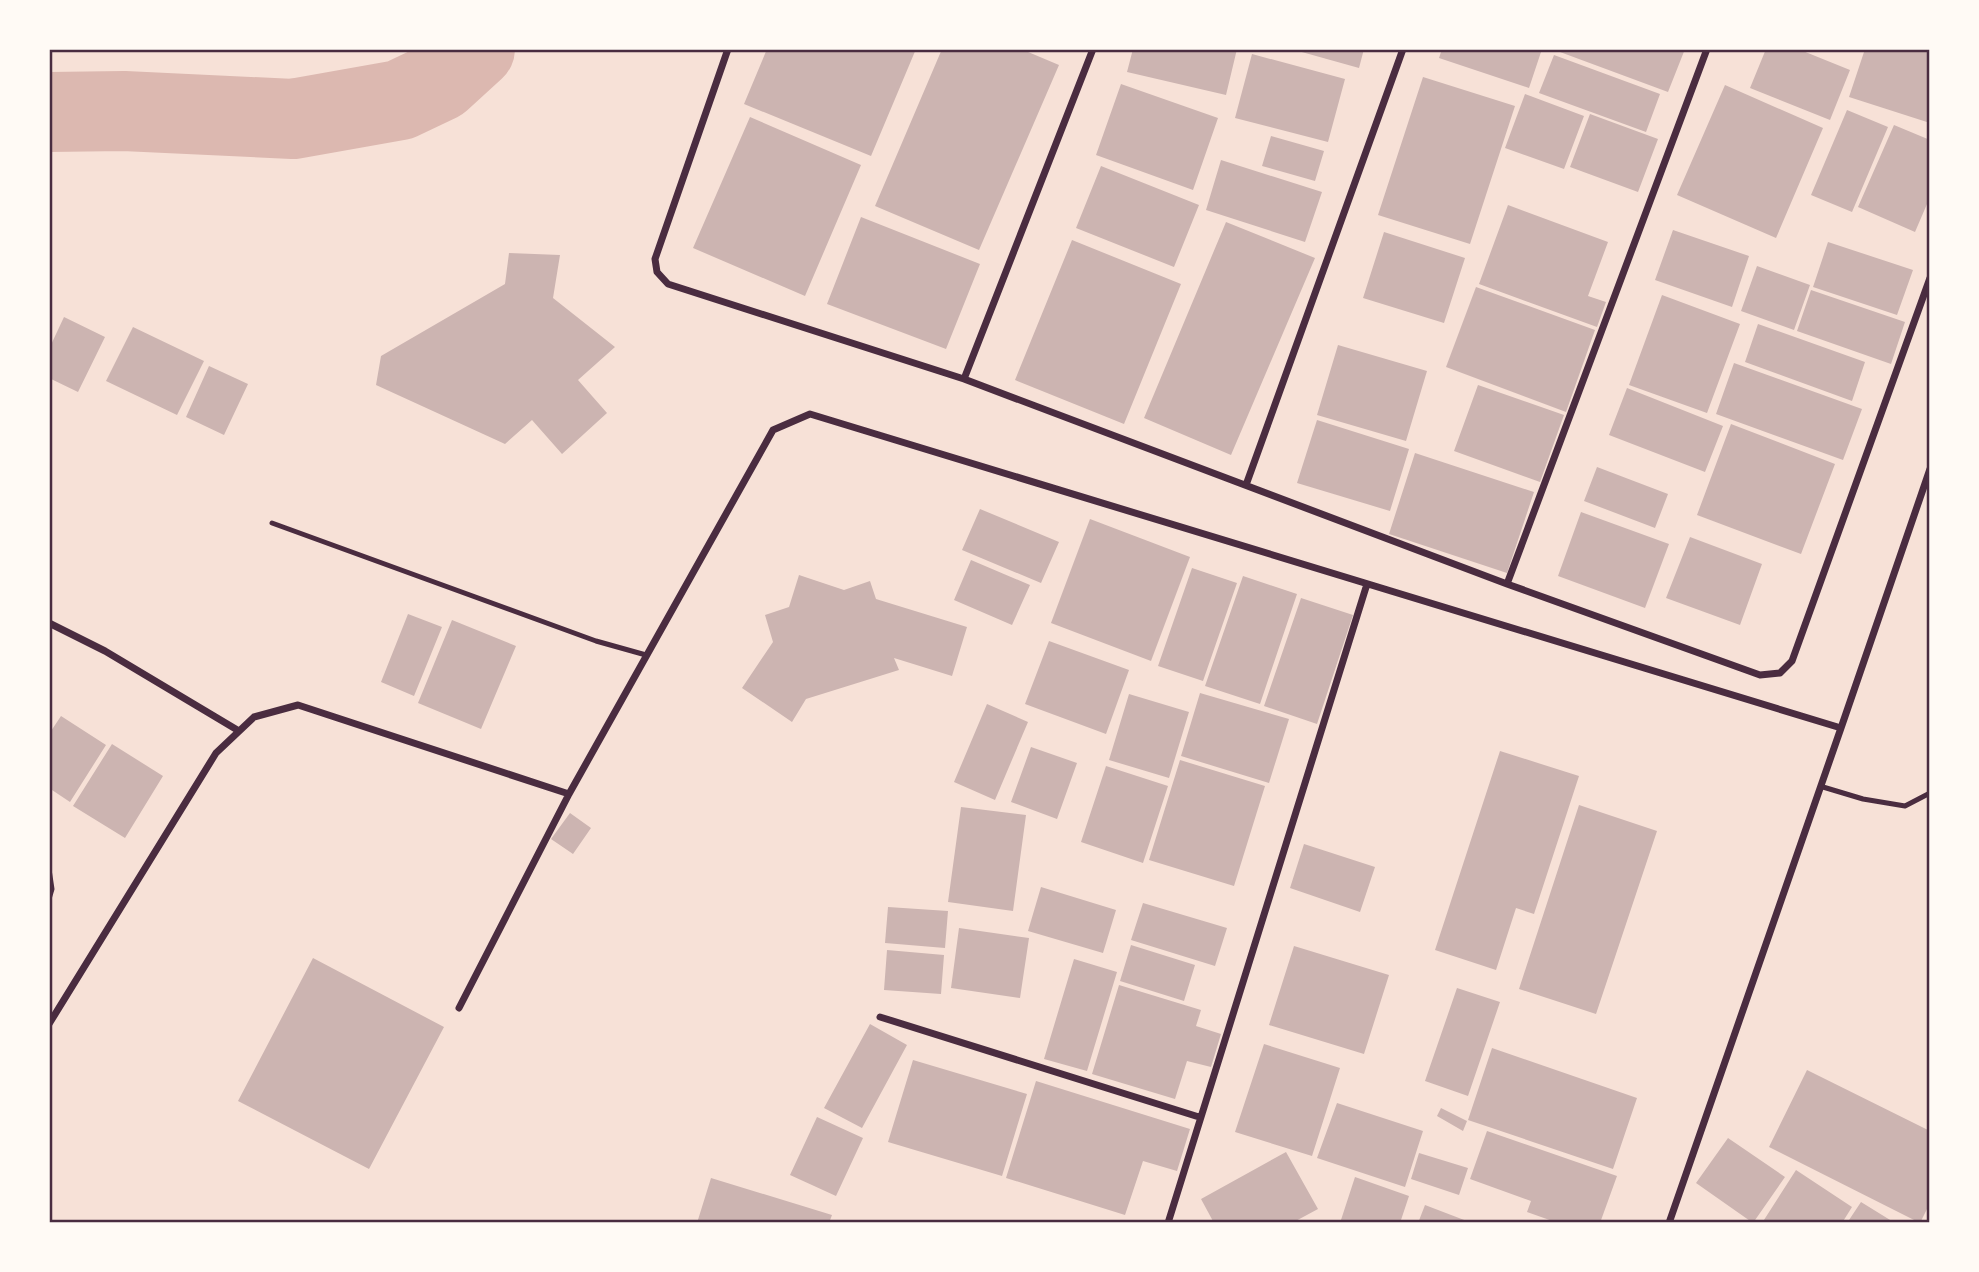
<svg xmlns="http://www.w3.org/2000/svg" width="1979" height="1272" viewBox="0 0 1979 1272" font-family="'Open Sans',sans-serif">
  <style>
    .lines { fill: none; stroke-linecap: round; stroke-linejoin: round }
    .river { stroke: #dcb8b0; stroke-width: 80 }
    .building { fill: #ccb4b1 }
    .service { stroke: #4a2c40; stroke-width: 5 }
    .minor { stroke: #4a2c40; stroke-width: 7 }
    .neatline { fill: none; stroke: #4a2c40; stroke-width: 2.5 }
  </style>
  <rect width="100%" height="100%" fill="#f7e1d7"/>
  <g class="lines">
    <path class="river" d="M49,112L124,111L293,119L400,100L440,81L475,49"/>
  </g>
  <path class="building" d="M767,49H916L871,156L744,104Z
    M942,49H1021L1059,65L979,250L875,206Z
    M1133,49H1237L1226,95L1127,72Z
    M1291,49H1364L1359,68Z
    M1442,49H1542L1529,88L1439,58Z
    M1561,49H1685L1668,92L1560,52Z
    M1766,49H1798L1850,70L1830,120L1750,88Z
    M1865,49H1930V123L1849,97Z
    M1252,54L1345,79L1328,142L1235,118Z
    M1554,55L1660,94L1646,132L1539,93Z
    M1423,77L1515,106L1470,244L1378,215Z
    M1121,84L1218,118L1193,190L1096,155Z
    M1725,85L1823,128L1776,238L1677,195Z
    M1525,94L1584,116L1564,169L1505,148Z
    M1847,110L1888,127L1852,212L1811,195Z
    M1590,114L1658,139L1638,192L1570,167Z
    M750,117L861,165L805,296L693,248Z
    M1894,125L1930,140V197L1915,232L1858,207Z
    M1271,136L1324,151L1315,181L1262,166Z
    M1221,160L1322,192L1305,242L1206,210Z
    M1101,166L1199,205L1174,267L1076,228Z
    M1508,205L1608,242L1588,296L1606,302L1597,327L1479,284Z
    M861,217L980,264L946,349L827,304Z
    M1226,222L1315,258L1231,455L1144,418Z
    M1673,230L1749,256L1732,307L1655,280Z
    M1384,232L1465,258L1444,323L1363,298Z
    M1072,240L1181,284L1124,424L1015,380Z
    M1828,242L1913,270L1897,315L1813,287Z
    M509,253L560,255L553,298L615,347L578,380L607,413L562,454L532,420L505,444L376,385L381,356L505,284Z
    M1757,266L1810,285L1794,330L1741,311Z
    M1476,287L1595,330L1566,412L1446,367Z
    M1811,290L1905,322L1891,364L1797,331Z
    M1662,295L1740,324L1707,413L1629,385Z
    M64,317L105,337L78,392L49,378V349Z
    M1758,324L1865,362L1852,401L1745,362Z
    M133,327L204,361L177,415L106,381Z
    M1338,345L1427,371L1406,441L1317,415Z
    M1734,363L1862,409L1843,460L1716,414Z
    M209,366L248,384L224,435L186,417Z
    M1478,385L1564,415L1540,482L1454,451Z
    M1627,388L1723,426L1705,472L1609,435Z
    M1317,420L1409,449L1390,511L1297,483Z
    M1731,424L1835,464L1801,554L1697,515Z
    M1415,453L1534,492L1507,573L1389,534Z
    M1597,467L1668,494L1655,528L1584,501Z
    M980,509L1059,542L1041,583L962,550Z
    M1581,512L1669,544L1645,608L1558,576Z
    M1090,519L1190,557L1151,661L1051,623Z
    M1690,537L1762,564L1740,625L1666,598Z
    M971,560L1030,585L1012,625L954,600Z
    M1192,568L1237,583L1203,681L1158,666Z
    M799,575L844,590L870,581L876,599L967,627L952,676L894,658L899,670L806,699L792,722L742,688L773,642L765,615L789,607Z
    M1243,576L1297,594L1260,704L1205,686Z
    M1301,598L1353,615L1317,724L1264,706Z
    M408,614L442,627L414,696L381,682Z
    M452,620L516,646L481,729L418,703Z
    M1049,641L1129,670L1106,734L1025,704Z
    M1200,693L1289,719L1269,783L1181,756Z
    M1129,694L1189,712L1169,778L1109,760Z
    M987,704L1028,722L995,800L954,782Z
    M61,716L106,745L70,802L49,788V734Z
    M112,744L163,776L125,838L73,806Z
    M1031,747L1077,763L1057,819L1011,802Z
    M1500,751L1579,776L1534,914L1516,908L1496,970L1435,950Z
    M1180,760L1265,786L1234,886L1149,860Z
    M1106,766L1168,786L1143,863L1081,842Z
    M1579,805L1657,831L1596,1014L1519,989Z
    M961,807L1026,815L1013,911L948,902Z
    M570,813L591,828L573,854L551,839Z
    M1304,844L1375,867L1360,912L1290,888Z
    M1041,887L1116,910L1103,953L1028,931Z
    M1143,903L1227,928L1215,966L1131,940Z
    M888,907L948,911L945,948L885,943Z
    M959,928L1029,938L1020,998L951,988Z
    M1131,945L1195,965L1184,1001L1120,981Z
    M1294,946L1389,975L1364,1054L1269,1025Z
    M887,950L944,955L941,994L884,990Z
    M313,958L444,1027L369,1169L238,1101Z
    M1074,959L1117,972L1087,1071L1044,1059Z
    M1119,985L1201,1010L1196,1026L1221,1034L1211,1067L1187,1061L1175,1099L1092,1074Z
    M1457,988L1500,1002L1468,1096L1425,1081Z
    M870,1024L907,1045L862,1128L824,1108Z
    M1264,1044L1340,1068L1312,1156L1235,1132Z
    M1492,1048L1637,1098L1613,1169L1468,1120Z
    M913,1060L1027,1094L1002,1176L888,1142Z
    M1807,1070L1930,1131V1203L1920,1223L1769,1147Z
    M1036,1081L1190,1129L1177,1171L1143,1161L1125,1215L1006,1178Z
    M1337,1103L1423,1131L1405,1187L1317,1158Z
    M1441,1108L1467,1121L1463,1131L1437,1116Z
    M817,1117L863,1138L836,1196L790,1175Z
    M1487,1131L1617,1176L1600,1223H1558L1527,1212L1531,1201L1470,1179Z
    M1728,1138L1785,1177L1753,1223L1696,1183Z
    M1286,1152L1318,1209L1292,1223H1214L1201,1199Z
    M1419,1153L1468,1168L1459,1195L1411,1179Z
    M1796,1170L1852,1207L1842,1223H1762Z
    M1355,1177L1409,1196L1400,1223H1340Z
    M711,1178L832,1215L829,1223H697Z
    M1861,1202L1895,1223H1847Z
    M1425,1205L1472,1223H1418Z"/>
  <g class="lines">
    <path class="service" d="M272,523L596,641L646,655
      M1823,787L1863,799L1905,806L1930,793
      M49,869L52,889L49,899"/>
    <path class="minor" d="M728,49L655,259L657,272L668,284L964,379L1507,584L1760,675L1780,673L1792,661L1930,278
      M964,379L1093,49
      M1246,485L1403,49
      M1507,584L1707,49
      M49,623L105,651L239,731
      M459,1008L569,794
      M880,1017L1199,1117
      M49,1024L216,753L254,717L298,705L569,794L773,430L810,414L1841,728L1930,469
      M1168,1223L1367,584
      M1669,1223L1841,728"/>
  </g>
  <rect width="1979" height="1272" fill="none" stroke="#fffaf5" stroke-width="102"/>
  <rect x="51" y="51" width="1877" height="1170" class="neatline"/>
</svg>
